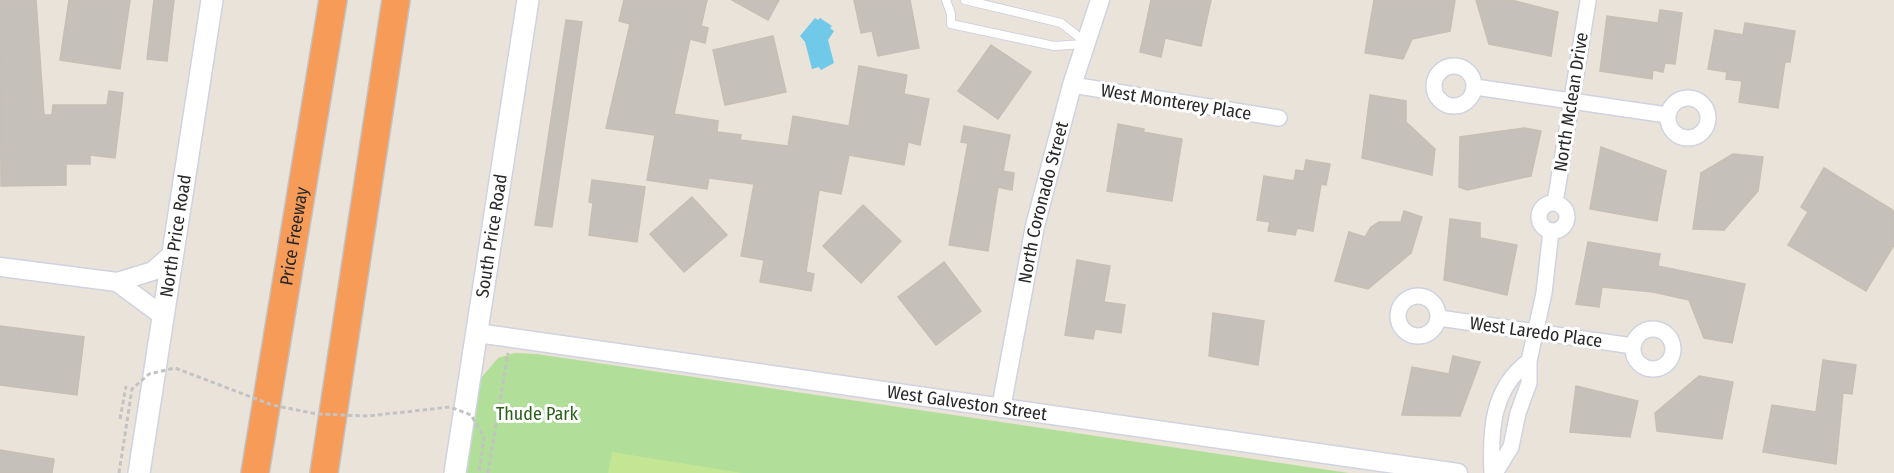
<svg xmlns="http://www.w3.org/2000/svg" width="1894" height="473" viewBox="0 0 1894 473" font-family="'Fira Sans Condensed',sans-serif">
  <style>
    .grass { fill: #b1de98 }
    .pitch { fill: #c4e694 }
    .water { fill: #70c9e8 }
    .building { fill: #c5c0ba; stroke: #c5bfb4; stroke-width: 1.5 }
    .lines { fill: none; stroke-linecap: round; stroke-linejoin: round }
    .service-casing { stroke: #cfd3e0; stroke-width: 10 }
    .minor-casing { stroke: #cfd3e0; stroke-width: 18 }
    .tertiary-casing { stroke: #cfd3e0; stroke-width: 21 }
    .secondary-casing { stroke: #cfd3e0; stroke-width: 24 }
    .motorway-casing { stroke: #c3c3c3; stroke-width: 30 }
    .path { stroke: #c3c3c3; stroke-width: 3; stroke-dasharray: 4.5 3; stroke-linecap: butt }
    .service { stroke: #fff; stroke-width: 8 }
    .minor { stroke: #fff; stroke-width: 15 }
    .tertiary { stroke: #fff; stroke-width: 18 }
    .secondary { stroke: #fff; stroke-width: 21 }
    .motorway { stroke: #f69b58; stroke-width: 27 }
    .path-bridge { stroke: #c3c3c3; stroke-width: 3; stroke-dasharray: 4.5 3; stroke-linecap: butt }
    .labels { text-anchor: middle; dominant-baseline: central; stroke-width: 6; stroke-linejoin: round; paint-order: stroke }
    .street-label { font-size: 18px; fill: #282828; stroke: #fff }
    .park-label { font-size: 18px; fill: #2b601c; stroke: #fff }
  </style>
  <rect width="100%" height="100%" fill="#eae3da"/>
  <path class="grass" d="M515,353L536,354L1349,473H467L481,378L498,358Z"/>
  <path class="pitch" d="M612,452L742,473H608Z"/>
  <path class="water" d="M815,18L818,20L820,18L832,26L830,28L834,31L828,40L834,63L821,70L819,67L812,69L805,42L800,36Z"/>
  <path class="building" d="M0,0H36L44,115H52L53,105H107L109,91L123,93L115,158L90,155V164H66V185L1,186Z
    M69,0H130L120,69L60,60Z
    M154,0H174L167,61L147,59Z
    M624,0H707L701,26L708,28L705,43L690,39L674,114L718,121L717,132L741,135L740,140L788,146L793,116L849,126L859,66L907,75L904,94L929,99L920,145L908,142L904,165L849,155L841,194L819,190L806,272L814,274L811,291L760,282L764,260L741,256L754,184L709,178L707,189L647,180L655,135L606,128L630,24L619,21Z
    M732,0H779L768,20Z
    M854,0H910L919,48L878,56L872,31L861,33Z
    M1151,0H1211L1201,46L1165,38L1161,57L1140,52Z
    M1374,0H1455L1450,31L1412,39L1403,59L1365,53Z
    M1476,0H1511L1558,12L1551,56L1489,44Z
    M1660,10L1682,13L1675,64L1665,63L1663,72L1653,70L1652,79L1600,71L1607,16L1658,23Z
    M566,20L582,22L552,227L535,225Z
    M1745,23L1795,31L1790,62H1785L1778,108L1739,102L1742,81L1726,79L1727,72L1708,69L1715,30L1743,35Z
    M773,36L786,92L725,105L713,50Z
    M991,45L1031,72L998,119L958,91Z
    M1370,95L1406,101V122L1435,149L1432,175L1362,158Z
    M1118,124L1144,129L1143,132L1182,139L1172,201L1107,191Z
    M964,126L1010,135L1003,171L1014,173L1012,190L998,187L988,251L949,245L968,143L961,142Z
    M1524,128L1541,131L1531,176L1467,190L1459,187L1460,137Z
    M1601,147L1666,171L1657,221L1590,209Z
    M1733,154L1763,157L1758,191L1724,230L1693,229L1701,173Z
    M1306,160L1330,164L1326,185L1321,184L1313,231L1297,228L1295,235L1268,231L1270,222L1257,220L1264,176L1294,181L1296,170L1304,171Z
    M1824,168L1894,211V245L1866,291L1788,245L1808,212L1801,207Z
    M592,180L645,187L637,242L589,235L593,203L589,202Z
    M692,197L727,235L684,272L650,234Z
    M863,205L901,241L861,283L823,246Z
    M1404,211L1422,217L1411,253L1368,289L1335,281L1349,232L1365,237L1371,227L1379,222H1401Z
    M1450,219L1480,223V238L1517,245L1507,295L1444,280Z
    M1588,242L1660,254L1658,266L1745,284L1732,343L1704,338L1689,300L1653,292L1602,287L1599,307L1576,304Z
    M1077,260L1110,266L1104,302L1125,305L1121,333L1095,329L1093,339L1065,335Z
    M944,262L981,311L936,345L898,297Z
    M1213,313L1264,321L1258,365L1209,356Z
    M0,326L84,337L77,395L0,385Z
    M1453,356L1480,362L1460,416L1402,415L1412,367L1449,374Z
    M1823,360L1856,365L1852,394L1843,393L1836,464L1763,452L1772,405L1816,412Z
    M1699,376L1733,382L1722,439L1657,431L1655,413Z
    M1576,386L1638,401L1630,437L1570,432Z
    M0,450L54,459L52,473H0Z"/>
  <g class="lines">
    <defs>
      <path id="service" d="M946,0L951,14V24L1054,46L1084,44
        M965,0L1061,23L1084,41"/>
      <path id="minor" d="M1434 86a20 20 0 1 1 40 0a20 20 0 1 1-40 0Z
        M1072,85L1279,118
        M1475,87L1667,115
        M1668 118a20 20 0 1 1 40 0a20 20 0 1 1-40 0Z
        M1539 217a14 14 0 1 1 28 0a14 14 0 1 1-28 0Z
        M1555,203L1588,1
        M1398 316a20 20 0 1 1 40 0a20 20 0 1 1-40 0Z
        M1439,318L1633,346
        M1633 349a20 20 0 1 1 40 0a20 20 0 1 1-40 0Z
        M1492,473C1490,430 1492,388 1529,361
        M1495,473L1511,447L1518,413L1529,383V361L1544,293L1551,231"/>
      <g id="tertiary">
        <path d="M0,267L117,282L153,271L172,254"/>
        <path d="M117,282L163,316"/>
        <path id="s1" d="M477,333L1458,473"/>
        <path id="s2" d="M1001,408L1035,226L1072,85L1100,0"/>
      </g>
      <g id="secondary">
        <path id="s3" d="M139,473L212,0"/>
        <path id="s4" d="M455,473L528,0"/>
      </g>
      <g id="motorway">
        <path id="s5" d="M255,473L333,0"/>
        <path d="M324,473L396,0"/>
      </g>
    </defs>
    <use href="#service" class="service-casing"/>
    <use href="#minor" class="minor-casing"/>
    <use href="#tertiary" class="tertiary-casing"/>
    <use href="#secondary" class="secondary-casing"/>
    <use href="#motorway" class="motorway-casing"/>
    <path class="path" d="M120,419L126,386
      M488,473L508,353"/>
    <use href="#service" class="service"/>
    <use href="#minor" class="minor"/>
    <use href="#tertiary" class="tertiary"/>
    <use href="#secondary" class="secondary"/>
    <use href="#motorway" class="motorway"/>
    <path class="path-bridge" d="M119,473L132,389L149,374L175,368L272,405L317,414L368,416L450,407L471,415L484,437L479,473"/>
  </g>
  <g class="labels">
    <g class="street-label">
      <text transform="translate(1176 102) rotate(9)">West Monterey Place</text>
      <text transform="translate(1571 102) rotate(-81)">North Mclean Drive</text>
      <text stroke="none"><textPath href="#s2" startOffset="210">North Coronado Street</textPath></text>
      <text stroke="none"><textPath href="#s3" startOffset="240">North Price Road</textPath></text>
      <text stroke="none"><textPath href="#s5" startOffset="240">Price Freeway</textPath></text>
      <text stroke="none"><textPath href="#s4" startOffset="240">South Price Road</textPath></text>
      <text transform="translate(1536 332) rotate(8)">West Laredo Place</text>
      <text stroke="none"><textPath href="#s1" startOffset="495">West Galveston Street</textPath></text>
    </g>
    <g class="park-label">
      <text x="537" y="414">Thude Park</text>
    </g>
  </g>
</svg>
